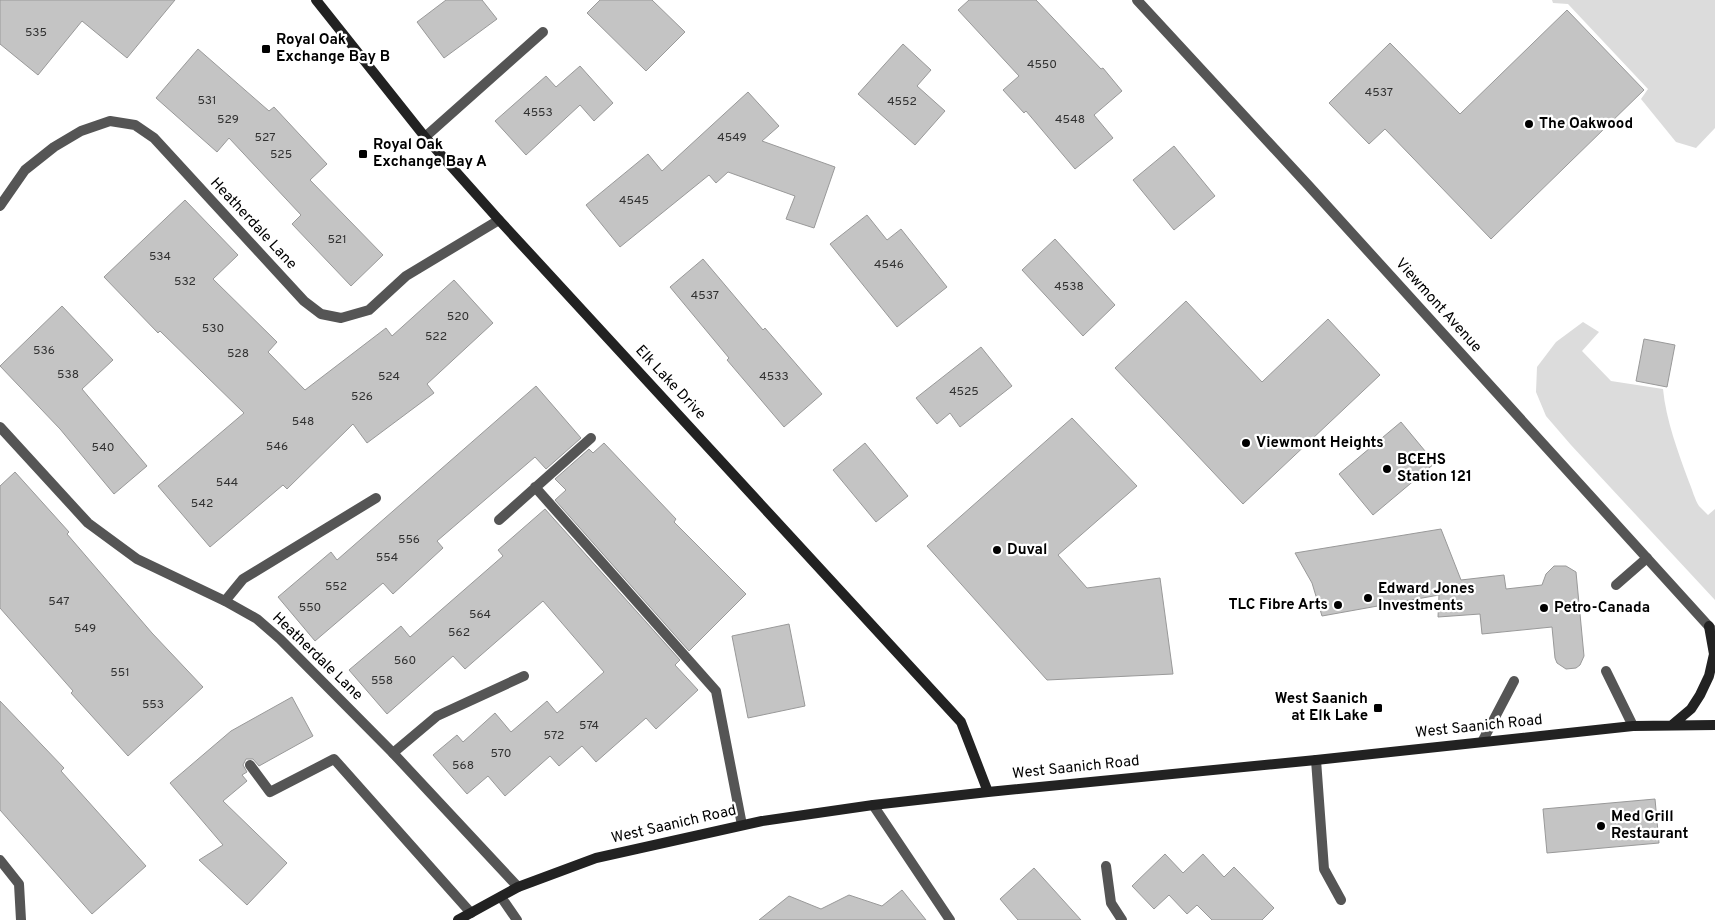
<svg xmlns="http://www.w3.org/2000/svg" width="1715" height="920" viewBox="0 0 1715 920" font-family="Overpass,sans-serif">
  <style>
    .green { fill: #dcdcdc }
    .building { fill: #c4c4c4; stroke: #999 }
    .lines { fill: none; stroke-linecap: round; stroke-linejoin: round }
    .lane { stroke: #555; stroke-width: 10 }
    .street { stroke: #555; stroke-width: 10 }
    .secondary { stroke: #222; stroke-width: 10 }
    .poi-dot { fill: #000; stroke: #fff; stroke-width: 2 }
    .labels { text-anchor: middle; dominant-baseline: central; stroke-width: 4.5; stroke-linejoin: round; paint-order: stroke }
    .number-label { font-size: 12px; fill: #313131 }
    .poi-label { font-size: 15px; font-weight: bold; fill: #000; stroke: #fff; text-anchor: start }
    .street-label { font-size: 15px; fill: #000; stroke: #fff }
  </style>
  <rect width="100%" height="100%" fill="#fff"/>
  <path class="green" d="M1552,0H1715V128L1696,148L1676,142L1641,99L1648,89L1568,4L1553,3Z
    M1583,322L1599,332L1582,351L1611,381L1663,389C1666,420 1678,452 1689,482C1692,489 1695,500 1699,506C1702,509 1705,512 1708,515L1715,509V600L1571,445L1546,416L1536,392L1537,367L1556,342Z"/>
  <path class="building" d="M0,0H175L127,58L82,21L38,75L0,44Z
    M446,0H482L497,19L444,58L417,22Z
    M600,0H652L685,32L646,71L587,13Z
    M969,0H1036L1101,69L1103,68L1122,91L1094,115L1113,138L1075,169L1026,111L1024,113L1003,90L1019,76L958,10Z
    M1567,10L1644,90L1491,239L1385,129L1369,144L1329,103L1390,43L1460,114Z
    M903,44L931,70L917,86L945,111L915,145L858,94Z
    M198,49L269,111L274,107L327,164L310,180L383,255L351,286L292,224L301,215L229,138L217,152L156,98Z
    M580,66L613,103L594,121L580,105L526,155L495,121L546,76L556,87Z
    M748,92L779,126L762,141L835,167L814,228L786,219L795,196L728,172L716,183L709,175L620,247L586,205L648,154L662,171Z
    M1174,146L1215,196L1174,230L1133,180Z
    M185,200L238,255L213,279L277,342L268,352L305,390L386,328L392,336L454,280L493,323L427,384L434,393L367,443L353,424L287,489L283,485L210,547L158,486L244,413L160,331L158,333L104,277Z
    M867,215L887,240L901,229L947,287L897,327L830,244Z
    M1055,239L1115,305L1083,336L1022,270Z
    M703,259L763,330L765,328L822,394L784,427L727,360L729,358L670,287Z
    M1186,301L1262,382L1328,319L1380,375L1243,504L1115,368Z
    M62,306L113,360L82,389L147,466L114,494L60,429L0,366Z
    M1644,339L1675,345L1667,387L1636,381Z
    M981,347L1012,386L960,427L950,413L937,424L916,398Z
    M536,386L581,438L546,469L535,457L437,541L443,548L393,594L383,583L315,641L278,597L331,552L337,560Z
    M1072,418L1137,486L1058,555L1087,588L1160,578L1173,674L1047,680L927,546Z
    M1401,422L1435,463L1373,515L1339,474Z
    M604,443L676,519L674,522L746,594L689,651L555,500L566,490L555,479L589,449L593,453Z
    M865,443L908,496L876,522L833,470Z
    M15,472L69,532L67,534L152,633L203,687L128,756L71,693L73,691L0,608V486Z
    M545,509L680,660L675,665L698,690L656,729L646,718L596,762L582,746L559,766L550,756L505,796L488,776L467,794L433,755L457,735L463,742L495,713L511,732L547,701L557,713L604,672L543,601L465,669L453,656L387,714L349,670L401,626L410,637L503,556L498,550Z
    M1441,529L1461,580L1504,575L1506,589L1542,585L1546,574L1554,566H1566L1576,572L1584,656L1580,665L1576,668L1566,669L1557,663L1555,658L1552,627L1482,634L1480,614L1438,617L1439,595L1322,616L1312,583L1295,553Z
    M789,624L805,706L748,718L732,636Z
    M292,697L313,736L259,766L253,759H246L243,765L247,772L242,775L247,781L223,801L287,863L247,905L199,860L223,845L170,783L231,731Z
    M0,701L64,768L61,771L146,866L92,914L0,810Z
    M1655,799L1659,843L1547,853L1543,809Z
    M1165,854L1183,873L1203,854L1224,877L1234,867L1274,908L1262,920H1212L1197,905L1187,914L1169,895L1154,909L1132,886Z
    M1034,868L1081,920H1018L1000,899Z
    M902,890L926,920H759L789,896L821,909L849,895L882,906Z"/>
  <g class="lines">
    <path class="lane" d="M425,137L543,32
      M535,487L716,691L742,825
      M499,520L591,438
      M1616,585L1647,558
      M225,601L243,579L376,498
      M1606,671L1633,726
      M1482,742L1514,681
      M393,753L437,716L524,676
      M1316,760L1324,869L1341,900
      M250,765L270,792L334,759L471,913
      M873,805L950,920
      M0,860L19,884L21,920
      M1106,866L1111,903L1122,920
      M501,897L517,920"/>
    <path class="street" d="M1137,0L1308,185L1714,632
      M0,206L25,170L54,147L81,131L110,121L135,125L154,138L304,301L321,314L341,318L369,310L406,276L499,220
      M0,427L88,523L137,559L225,601L257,619L280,639L393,753L518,887"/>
    <path class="secondary" d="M316,0L425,137L499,220L961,722L988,792
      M1672,725L1691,709L1700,695L1709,676L1714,654L1709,626
      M458,920L518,887L596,858L762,821L873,805L988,792L1316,760L1633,726L1715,725"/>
  </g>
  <g class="poi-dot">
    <rect x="261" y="44" width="10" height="10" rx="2.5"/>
    <circle cx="1529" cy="124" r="5"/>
    <rect x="358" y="149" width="10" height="10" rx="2.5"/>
    <circle cx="1246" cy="443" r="5"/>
    <circle cx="1387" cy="469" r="5"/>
    <circle cx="997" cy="550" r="5"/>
    <circle cx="1368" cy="598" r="5"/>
    <circle cx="1338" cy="605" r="5"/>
    <circle cx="1544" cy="608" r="5"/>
    <rect x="1373" y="703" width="10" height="10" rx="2.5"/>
    <circle cx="1601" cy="826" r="5"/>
  </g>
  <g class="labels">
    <g class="number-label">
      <text x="36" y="33">535</text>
      <text x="1042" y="65">4550</text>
      <text x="1379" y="93">4537</text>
      <text x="207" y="101">531</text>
      <text x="902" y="102">4552</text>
      <text x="538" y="113">4553</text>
      <text x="228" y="120">529</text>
      <text x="1070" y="120">4548</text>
      <text x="265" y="138">527</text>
      <text x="732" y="138">4549</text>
      <text x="281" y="155">525</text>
      <text x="634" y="201">4545</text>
      <text x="337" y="240">521</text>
      <text x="160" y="257">534</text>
      <text x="889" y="265">4546</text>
      <text x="185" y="282">532</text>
      <text x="1069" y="287">4538</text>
      <text x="705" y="296">4537</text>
      <text x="458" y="317">520</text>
      <text x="213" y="329">530</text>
      <text x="436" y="337">522</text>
      <text x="44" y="351">536</text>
      <text x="238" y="354">528</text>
      <text x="68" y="375">538</text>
      <text x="389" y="377">524</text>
      <text x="774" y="377">4533</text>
      <text x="964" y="392">4525</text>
      <text x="362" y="397">526</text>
      <text x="303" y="422">548</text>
      <text x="277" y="447">546</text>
      <text x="103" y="448">540</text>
      <text x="227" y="483">544</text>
      <text x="202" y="504">542</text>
      <text x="409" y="540">556</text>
      <text x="387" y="558">554</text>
      <text x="336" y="587">552</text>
      <text x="59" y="602">547</text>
      <text x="310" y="608">550</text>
      <text x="480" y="615">564</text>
      <text x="85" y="629">549</text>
      <text x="459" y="633">562</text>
      <text x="405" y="661">560</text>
      <text x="120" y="673">551</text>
      <text x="382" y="681">558</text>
      <text x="153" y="705">553</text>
      <text x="589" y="726">574</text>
      <text x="554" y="736">572</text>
      <text x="501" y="754">570</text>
      <text x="463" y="766">568</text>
    </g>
    <g class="poi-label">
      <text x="276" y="40">Royal Oak<tspan x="276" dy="17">Exchange Bay B</tspan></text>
      <text x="1539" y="124">The Oakwood</text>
      <text x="373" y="145">Royal Oak<tspan x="373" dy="17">Exchange Bay A</tspan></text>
      <text x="1256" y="443">Viewmont Heights</text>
      <text x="1397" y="460">BCEHS<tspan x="1397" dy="17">Station 121</tspan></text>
      <text x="1007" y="550">Duval</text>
      <text x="1378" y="589">Edward Jones<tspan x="1378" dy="17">Investments</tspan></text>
      <text x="1328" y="605" text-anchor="end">TLC Fibre Arts</text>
      <text x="1554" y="608">Petro-Canada</text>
      <text x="1368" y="699" text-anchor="end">West Saanich<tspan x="1368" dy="17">at Elk Lake</tspan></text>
      <text x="1611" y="817">Med Grill<tspan x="1611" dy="17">Restaurant</tspan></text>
    </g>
    <g class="street-label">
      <text transform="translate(253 224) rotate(47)">Heatherdale Lane</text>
      <text transform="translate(1438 306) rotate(48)">Viewmont Avenue</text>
      <text transform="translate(670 383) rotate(47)">Elk Lake Drive</text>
      <text transform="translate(317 657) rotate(44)">Heatherdale Lane</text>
      <text transform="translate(1479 727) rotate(-6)">West Saanich Road</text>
      <text transform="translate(1076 768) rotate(-6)">West Saanich Road</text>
      <text transform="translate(674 825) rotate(-13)">West Saanich Road</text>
    </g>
  </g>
</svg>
